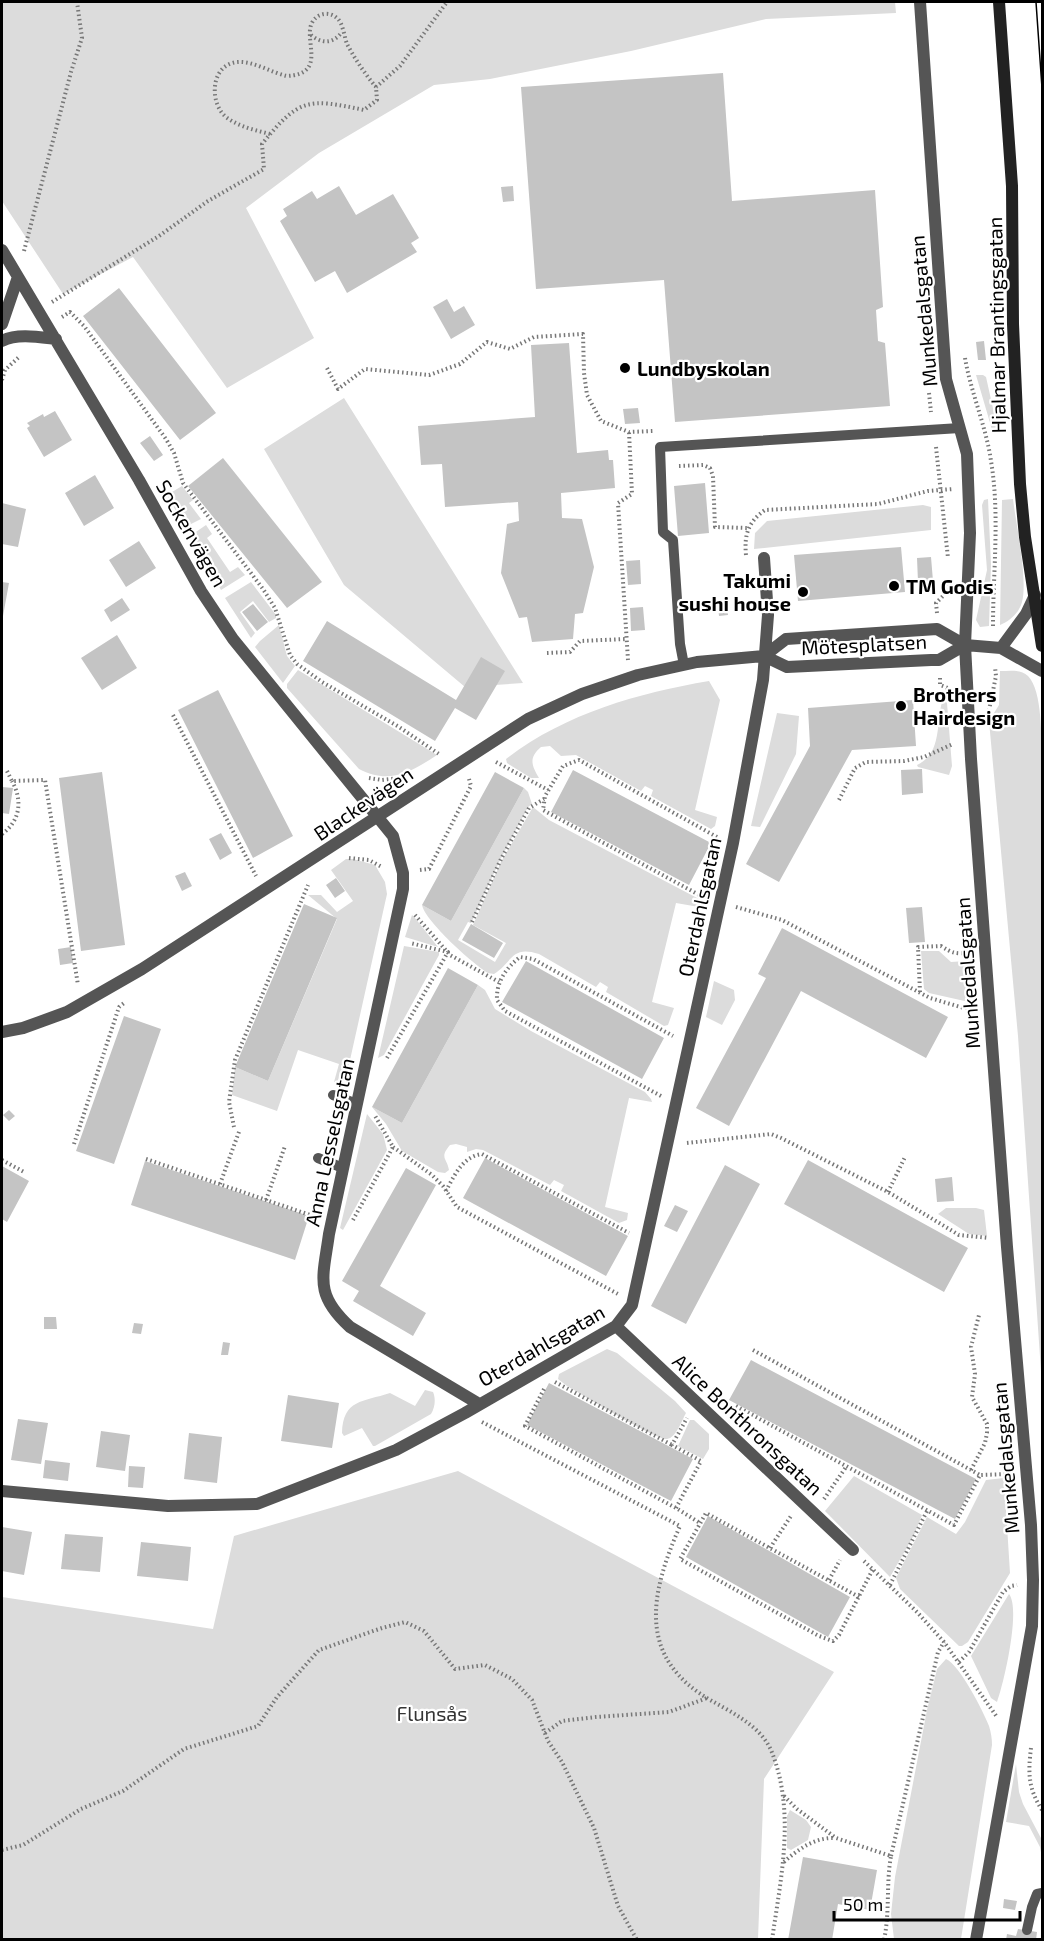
<svg xmlns="http://www.w3.org/2000/svg" width="1044" height="1941" viewBox="0 0 1044 1941" font-family="'Exo 2',sans-serif">
  <style>
    .green { fill: #dcdcdc }
    .building { fill: #c4c4c4 }
    .lines { fill: none; stroke-linecap: round; stroke-linejoin: round }
    .path { stroke: #777; stroke-width: 4; stroke-dasharray: 1.5 3; stroke-linecap: butt }
    .lane { stroke: #555; stroke-width: 10 }
    .street { stroke: #555; stroke-width: 12 }
    .secondary { stroke: #222; stroke-width: 12 }
    .tram { stroke: #000; stroke-width: 1.5 }
    .poi-dot { fill: #000; stroke: #fff; stroke-width: 2 }
    .labels { text-anchor: middle; dominant-baseline: central; stroke-width: 4.5; stroke-linejoin: round; paint-order: stroke }
    .street-label { font-size: 20px; fill: #000; stroke: #fff }
    .poi-label { font-size: 20px; font-weight: bold; fill: #000; stroke: #fff; text-anchor: start }
    .park-label { font-size: 20px; fill: #333; stroke: #fff }
  </style>
  <rect width="100%" height="100%" fill="#fff"/>
  <path class="green" d="M2,2H895L896,13L766,19L631,51L490,79L434,85L319,153L246,208L314,338L227,388L133,257L63,294L2,201Z
    M976,375H983L986,377L998,431L993,433Z
    M344,398L523,683L465,687L344,585L264,449Z
    M182,486L193,500L189,503L201,519L185,527L167,495Z
    M988,499L991,564L989,626L980,627L976,620L987,570L982,505L984,500Z
    M1013,499C1016,524 1028,580 1022,602C1019,613 1010,621 1000,625L1002,500Z
    M923,505L931,507V530L754,549L755,533L767,521Z
    M206,525L212,534L207,538L230,572L238,567L245,575L221,590L190,536Z
    M251,582L276,615V618L269,622L253,601L240,612L255,633L251,638L225,598Z
    M279,625L287,656L295,666L283,683L255,647L260,641Z
    M298,670L437,755C411,772 389,785 359,769L287,688V684Z
    M1000,671C1010,671 1021,669 1028,676C1043,691 1041,741 1042,761V1386L1018,1036L989,721L999,705Z
    M709,681L720,700L695,810L717,817L715,826L711,829L651,796L653,790L645,786L641,791L576,755L561,756L550,746L541,747C528,758 532,766 539,778H531L507,763L506,759C564,714 638,693 709,681Z
    M945,701L947,703L952,766L949,775L918,767L917,765C942,754 936,724 942,702Z
    M777,713L799,716L796,754L760,827L751,826Z
    M524,788L528,792L532,804L528,807L500,860L471,923L468,922L458,940L495,962L506,943L473,925L501,862L533,807L549,820L699,899V907L676,903L652,1002L674,1008L668,1025L664,1026L606,992L608,987L600,982L596,987L539,954C511,945 513,962 494,974L488,973C473,964 425,921 422,905L451,921Z
    M346,859H353L375,865L385,882L387,894L346,1078L334,1082L339,1064L298,1050L277,1111L232,1095L235,1067L268,1081L337,919L308,895H321L337,912L353,901L331,870Z
    M412,915L415,918L438,947L405,937Z
    M404,946L439,952V955L384,1055L378,1058Z
    M921,951H939L951,962L966,961L969,1002L929,993L924,989Z
    M714,981L734,990L735,1000L722,1025L706,1017Z
    M478,985L485,990L495,1009L531,1031L645,1092L651,1099L652,1102L629,1098L605,1207L628,1213L627,1220L619,1223L561,1191L564,1185L554,1180L550,1185L483,1150L476,1149L467,1152V1147L456,1144L450,1145C439,1158 447,1158 449,1170L445,1173L438,1172L402,1151L386,1124L372,1107L402,1123Z
    M367,1114L383,1134L387,1150L343,1230L340,1228Z
    M946,1208H976L984,1210L987,1236L969,1234L938,1214Z
    M607,1349L617,1353L675,1401L686,1413C682,1420 676,1438 667,1439C658,1441 581,1394 567,1386L558,1379L559,1374Z
    M425,1390L433,1392C436,1399 435,1407 431,1414L375,1446H373L362,1428L344,1436L342,1433C343,1399 363,1402 390,1393L415,1406Z
    M690,1420H694L709,1434V1449L703,1459L678,1446Z
    M458,1471L834,1672L764,1779L758,1939H2V1597L213,1629L234,1536Z
    M854,1476L922,1515L914,1535L890,1577L825,1511Z
    M1004,1478L1010,1573L968,1642L962,1646H959L900,1589L896,1578L927,1517L956,1534L965,1522L986,1480Z
    M1009,1594C1021,1609 1004,1683 997,1702L991,1698L971,1656Z
    M946,1659C960,1665 983,1711 989,1726C991,1732 992,1739 992,1745L961,1939H894L891,1914L895,1877L927,1710L937,1669Z
    M1016,1764L1019,1792L1023,1804L1042,1840V1858L1040,1847L1029,1826L1006,1822Z
    M790,1810L806,1820L811,1827L808,1840L791,1850L787,1848V1816Z"/>
  <path class="building" d="M723,73L732,201L875,190L883,307L876,310L878,341L885,343L890,406L675,422L664,280L536,289L521,87Z
    M339,186L356,215L393,194L419,238L411,243L417,252L347,293L335,271L315,282L280,221L287,216L283,209L312,191L317,199Z
    M513,186L514,201L503,202L501,187Z
    M119,288L216,413L180,440L83,316Z
    M447,299L454,312L464,306L475,325L451,339L433,307Z
    M984,341L986,360H978L976,342Z
    M569,343L577,453L608,450L609,460H613L615,488L561,493L562,518L582,519L594,567L583,613L575,614L573,639L532,642L527,617L519,618L501,573L507,524L519,521L518,502L445,507L442,464L421,465L418,426L535,417L531,345Z
    M638,408L640,423L625,424L623,409Z
    M55,411L72,440L44,457L27,428L30,426L27,423L43,414L44,417Z
    M150,436L163,455L154,461L140,443Z
    M223,458L322,582L287,608L188,486Z
    M95,475L114,508L84,526L65,493Z
    M705,483L709,533L678,536L674,486Z
    M2,503L26,509L18,547L2,544Z
    M139,541L156,568L126,587L109,560Z
    M901,547L905,592L798,601L794,555Z
    M931,557L933,581L918,582L917,558Z
    M640,560L641,584L628,585L626,561Z
    M2,582L9,583L3,616H2Z
    M122,598L130,610L111,622L104,610Z
    M253,604L268,622L257,631L242,612Z
    M727,604L728,615L719,616L718,605Z
    M643,607L645,630L631,631L630,608Z
    M327,621L456,700L481,657L505,671L476,720L455,708L435,741L303,661Z
    M117,635L137,668L102,690L81,658Z
    M218,690L293,836L253,858L178,710Z
    M913,700L916,746L852,750L779,882L746,864L810,746L808,708Z
    M922,769L923,793L902,795L901,770Z
    M573,770L711,843L689,885L551,812Z
    M102,772L125,945L81,951L59,778Z
    M495,772L524,788L451,921L422,905Z
    M2,787L13,788L9,814L2,813Z
    M221,833L232,853L220,860L209,839Z
    M185,872L192,886L182,891L175,876Z
    M336,878L345,891L335,898L326,885Z
    M304,904L337,918L268,1081L235,1067Z
    M922,907L925,942L909,943L906,908Z
    M471,924L503,943L494,958L462,940Z
    M782,928L948,1017L926,1058L801,991L729,1126L696,1108L766,978L758,974Z
    M71,947L73,963L60,965L58,949Z
    M526,961L664,1038L642,1079L502,1002Z
    M448,968L478,985L402,1123L372,1107Z
    M124,1016L161,1029L114,1164L76,1151Z
    M9,1110L15,1116L9,1121L3,1115Z
    M485,1158L628,1236L606,1276L463,1198Z
    M808,1160L968,1248L944,1292L784,1204Z
    M145,1161L309,1216L295,1260L131,1205Z
    M725,1165L760,1184L686,1324L651,1306Z
    M2,1166L29,1181L7,1222L2,1219Z
    M406,1168L436,1185L380,1286L426,1313L413,1336L353,1301L359,1291L342,1281Z
    M952,1177L954,1201L937,1202L935,1179Z
    M675,1205L688,1211L677,1232L664,1226Z
    M44,1317H56L57,1329H44Z
    M134,1323L143,1324L141,1334L132,1333Z
    M223,1342L230,1343L228,1355H221Z
    M751,1360L976,1479L955,1519L729,1400Z
    M549,1383L693,1459L671,1501L527,1425Z
    M288,1395L339,1403L332,1448L281,1441Z
    M18,1419L48,1423L41,1464L11,1460Z
    M101,1431L130,1435L125,1471L96,1467Z
    M189,1433L222,1437L217,1483L184,1479Z
    M45,1460L70,1463L68,1481L43,1478Z
    M129,1466L145,1467L143,1488L128,1487Z
    M708,1516L850,1597L828,1637L686,1557Z
    M2,1527L32,1532L24,1575L2,1571Z
    M65,1534L103,1537L100,1572L61,1569Z
    M141,1542L191,1547L188,1581L137,1576Z
    M803,1857L877,1870L870,1910L838,1904L832,1940H788Z
    M1004,1899L1017,1901L1015,1910L1003,1908Z
    M1018,1929L1037,1932L1036,1940H1006L1007,1934L1016,1936Z"/>
  <g class="lines">
    <path class="path" d="M311,35C322,44 333,44 342,32
      M270,134C255,130 239,127 226,117C209,103 210,64 238,62C254,61 272,73 287,76C326,74 305,43 311,25C315,14 328,10 337,18C343,23 344,36 347,44C355,59 365,74 376,87
      M24,251L71,72L82,38L77,2
      M52,302L159,236L208,201L264,169L262,144C299,98 308,98 364,110L377,100L376,87L400,66L447,2
      M62,317L70,312L84,326L166,439L174,453L183,483L263,589L275,608L290,655L297,664L322,682L399,727L439,754
      M965,358C971,393 986,426 991,461C1000,515 993,571 993,626
      M327,368L338,389L365,369L429,375L460,364L487,342L510,349L534,337L583,334L584,373L587,395L601,421L629,432L653,431
      M2,380L5,370L20,356
      M929,393L931,412
      M936,447L948,558
      M679,466L703,465L710,468L713,476L715,527L748,528
      M746,555C744,535 748,522 765,510L878,504L928,491L953,489
      M937,613L936,603L944,595L949,586
      M547,653L570,652L580,641L626,639
      M628,660L618,503L632,494L629,432
      M940,678V685L948,688
      M173,715L256,876
      M988,715L996,676L995,667
      M496,762L548,790
      M7,771L12,781L45,780L78,985
      M369,778L382,780L400,778
      M839,800L855,768L866,762L904,761L924,757L953,744
      M2,834C20,821 23,801 12,781
      M349,858L369,860L382,867
      M420,870L429,869L471,786L469,779
      M703,897L543,810L545,796L563,766L579,760L717,837
      M736,907L782,920L930,998L964,1008L973,1007
      M415,915L450,955L499,982
      M472,922L501,859L529,808L544,799
      M920,992L918,947L941,946C952,953 955,954 968,953
      M387,1058L448,952L410,943
      M661,1096L505,1011L497,1000C496,982 506,968 520,957L533,959L673,1036
      M234,1127L229,1102L235,1060L308,885
      M687,1143L771,1134L781,1138L888,1192L959,1235L989,1238
      M74,1144L119,1007L124,1003
      M393,1147L432,1175L443,1186L457,1207L618,1294
      M146,1159L316,1217
      M2,1160L24,1172
      M220,1184L240,1129
      M446,1191C454,1176 463,1156 482,1154L629,1233
      M888,1192L905,1157
      M266,1200L285,1146
      M353,1220L393,1147L374,1114
      M753,1350L980,1475
      M555,1382L672,1445
      M544,1389L525,1426L676,1508L700,1523
      M736,1406L954,1525L980,1475L1009,1474
      M482,1422L680,1526C650,1594 636,1658 712,1701C733,1713 760,1726 771,1750C796,1811 781,1877 772,1940
      M971,1470L985,1443L987,1433V1424L972,1397L975,1374L971,1347L979,1315
      M824,1499L846,1467
      M676,1508L701,1461L672,1445L687,1418
      M770,1548L791,1516
      M864,1561L917,1612L944,1642L997,1717
      M829,1580L840,1560
      M890,1585L927,1511
      M859,1597L706,1513L680,1559L819,1636L833,1641L839,1635L873,1569
      M959,1662L969,1652L1003,1592L1011,1586L1017,1585
      M545,1733L562,1721L596,1717L669,1712L707,1698
      M1031,1748C1028,1773 1028,1788 1042,1810
      M784,1796L797,1809L836,1838L891,1856C886,1883 890,1912 884,1940
      M2,1850L23,1845L81,1809L123,1791L184,1749L258,1726L277,1697L319,1650L382,1628L405,1622L424,1631L455,1669L485,1665L512,1679L532,1700L548,1741L562,1762L594,1828L618,1906L637,1940
      M891,1856L938,1652L944,1642
      M784,1862C798,1849 816,1837 835,1838"/>
    <path class="lane" d="M684,665L680,644L673,540L663,532L660,447L960,428
      M333,1095L357,1104
      M318,1158L343,1168
      M1027,1930L1032,1907L1037,1894L1042,1893"/>
    <path class="street" d="M920,2L946,379L967,454L970,533L965,645L971,759L1007,1247L1031,1525L1033,1580L1032,1626L976,1940
      M2,250L139,480L201,591L233,639L393,836L403,873V889L329,1234C323,1278 314,1294 350,1327L479,1404
      M2,324L18,277
      M2,341C17,333 39,337 56,339
      M1001,648L1026,614L1035,595
      M764,656L786,639L937,629L965,645L1001,648L1042,671
      M764,656L787,667L931,660H939L965,645
      M2,1032L23,1028L67,1012L142,969L528,719L582,694L638,675L697,662L764,656
      M616,1326L853,1550
      M2,1491L168,1506L257,1504L396,1450L465,1413L616,1326L632,1305L733,843L763,680L768,615L764,558"/>
    <path class="secondary" d="M999,2L1012,186L1013,324L1020,484L1025,537L1042,646"/>
    <path class="tram" d="M1036,2L1042,88"/>
  </g>
  <g class="poi-dot">
    <circle cx="625" cy="368" r="6"/>
    <circle cx="894" cy="586" r="6"/>
    <circle cx="803" cy="592" r="6"/>
    <circle cx="901" cy="706" r="6"/>
  </g>
  <g class="labels">
    <g class="street-label">
      <text transform="translate(923 311) rotate(-95)">Munkedalsgatan</text>
      <text transform="translate(996 325) rotate(-91)">Hjalmar Brantingsgatan</text>
      <text transform="translate(192 533) rotate(60)">Sockenvägen</text>
      <text transform="translate(864 644) rotate(-3)">Mötesplatsen</text>
      <text transform="translate(363 803) rotate(-34)">Blackevägen</text>
      <text transform="translate(699 907) rotate(-78)">Oterdahlsgatan</text>
      <text transform="translate(967 973) rotate(-94)">Munkedalsgatan</text>
      <text transform="translate(329 1142) rotate(-78)">Anna Lesselsgatan</text>
      <text transform="translate(541 1345) rotate(-30)">Oterdahlsgatan</text>
      <text transform="translate(748 1424) rotate(43)">Alice Bonthronsgatan</text>
      <text transform="translate(1005 1458) rotate(-95)">Munkedalsgatan</text>
    </g>
    <g class="poi-label">
      <text x="637" y="368">Lundbyskolan</text>
      <text x="791" y="580" text-anchor="end">Takumi<tspan x="791" dy="23">sushi house</tspan></text>
      <text x="906" y="586">TM Godis</text>
      <text x="913" y="694">Brothers<tspan x="913" dy="23">Hairdesign</tspan></text>
    </g>
    <g class="park-label">
      <text x="432" y="1713">Flunsås</text>
    </g>
  </g>
  <rect width="1044" height="1941" fill="none" stroke="#000000" stroke-width="6"/>
  <path d="M834 1911v9h186v-9" fill="none" stroke="#000000" stroke-width="3"/>
  <text x="843" y="1911" font-size="18" fill="#000000" stroke="#ffffff" stroke-width="4.5" paint-order="stroke">50 m</text>
</svg>
